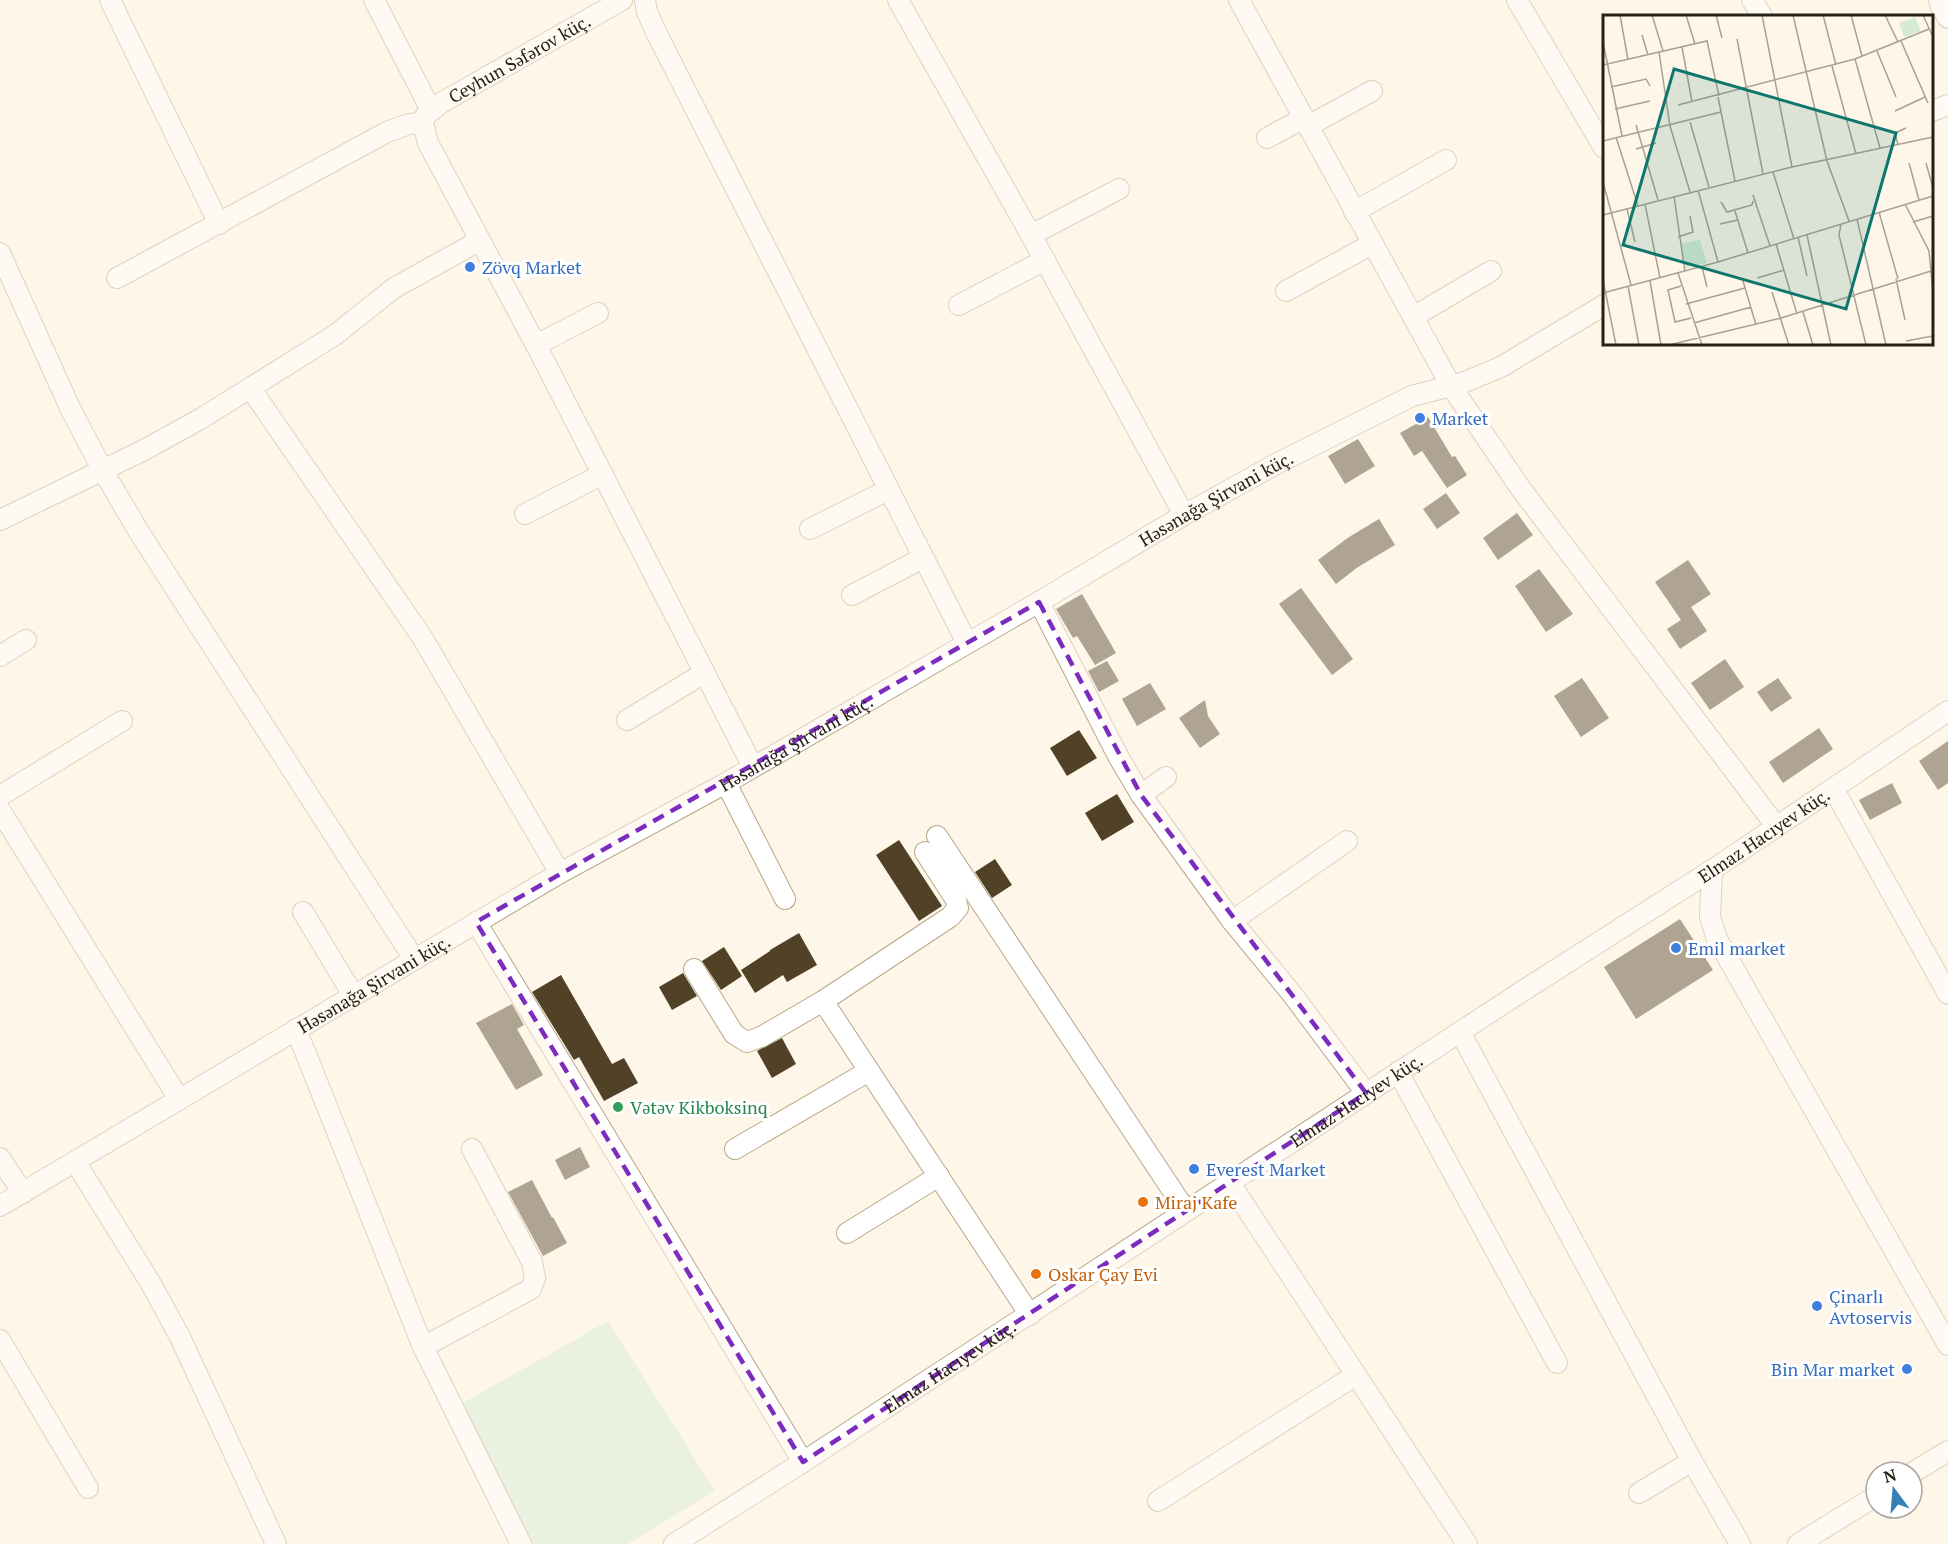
<svg xmlns="http://www.w3.org/2000/svg" width="1948" height="1544" viewBox="0 0 1948 1544" font-family="'PT Serif',serif">
  <style>
    .green { fill: #d6ebd6 }
    .building { fill: #514126 }
    .lines { fill: none; stroke-linecap: round; stroke-linejoin: round }
    .street-casing { stroke: #b9a788; stroke-width: 22 }
    .street { stroke: #fff; stroke-width: 20 }
    .marked { fill: none; stroke: #7b2cbf; stroke-width: 4.5; stroke-dasharray: 12 8; stroke-linejoin: round }
    .shop-dot { fill: #3f7fe0; stroke: #fff; stroke-width: 2 }
    .leisure-dot { fill: #2e9e5b; stroke: #fff; stroke-width: 2 }
    .food-dot { fill: #e8710a; stroke: #fff; stroke-width: 2 }
    .labels { text-anchor: middle; dominant-baseline: central; stroke-width: 6; stroke-linejoin: round; paint-order: stroke }
    .street-label { font-size: 18px; fill: #282115; stroke: #fff }
    .shop-label { font-size: 18px; fill: #366cbe; stroke: #fff; text-anchor: start }
    .leisure-label { font-size: 18px; fill: #27864d; stroke: #fff; text-anchor: start }
    .food-label { font-size: 18px; fill: #c56008; stroke: #fff; text-anchor: start }
    .inset-road { fill: none; stroke: #a8a194; stroke-width: 1.5 }
    .view { fill: #0f766e; fill-opacity: 0.15; stroke: #0f766e; stroke-width: 3 }
    .inset-edge { fill: none; stroke: #282115; stroke-width: 3 }
  </style>
  <rect width="100%" height="100%" fill="#fef6e9"/>
  <path class="green" d="M608,1321L715,1491L628,1544H526L461,1404Z"/>
  <path class="building" d="M1428,417L1452,457L1455,456L1467,475L1447,488L1422,451L1414,456L1400,433Z
    M1358,439L1375,466L1345,484L1328,456Z
    M1446,493L1460,513L1437,529L1423,509Z
    M1517,513L1533,535L1498,560L1483,538Z
    M1379,519L1395,545L1358,567L1336,584L1318,560L1349,537Z
    M1688,560L1711,594L1691,607L1707,631L1680,649L1667,629L1681,620L1655,582Z
    M1539,569L1573,614L1546,632L1515,586Z
    M1301,588L1353,659L1332,675L1279,604Z
    M1082,594L1116,653L1095,665L1077,636L1073,638L1056,609Z
    M1725,659L1744,687L1710,710L1691,683Z
    M1107,661L1119,681L1099,692L1088,671Z
    M1582,678L1609,718L1581,737L1554,696Z
    M1778,678L1792,698L1771,712L1757,692Z
    M1150,683L1166,709L1137,726L1122,699Z
    M1205,700L1208,716L1220,734L1200,748L1179,718Z
    M1819,728L1833,749L1783,783L1769,762Z
    M1079,730L1097,758L1067,776L1050,748Z
    M1948,741V783L1938,790L1919,761Z
    M1892,783L1902,803L1870,820L1859,800Z
    M1117,794L1134,822L1102,841L1085,813Z
    M899,840L942,906L919,921L876,855Z
    M995,859L1012,885L992,898L975,872Z
    M1680,919L1713,970L1636,1019L1604,967Z
    M799,933L817,965L787,982L783,975L755,993L741,970L770,951V950Z
    M724,947L742,976L721,990L702,961Z
    M683,973L697,996L672,1010L659,987Z
    M561,975L612,1064L624,1058L638,1083L604,1101L579,1057L574,1060L532,992Z
    M512,1004L524,1025L517,1029L543,1075L516,1090L476,1023Z
    M782,1038L796,1064L772,1078L757,1051Z
    M580,1147L590,1167L565,1180L555,1160Z
    M532,1180L552,1218L553,1217L567,1243L543,1256L508,1192Z"/>
  <g class="lines">
    <defs>
      <g id="street">
        <path d="M110,0L219,224"/>
        <path d="M374,0L431,110"/>
        <path d="M645,0L647,12L658,36L967,643"/>
        <path d="M898,0L1031,235L1184,515"/>
        <path d="M1239,0L1451,386L1521,489L1776,826"/>
        <path d="M1517,0L1604,148"/>
        <path d="M1752,0L1762,16"/>
        <path d="M1939,0L1941,7L1948,18"/>
        <path d="M1932,111L1948,105"/>
        <path d="M423,123L428,143L536,345L753,767"/>
        <path id="s1" d="M423,123L425,116L441,103L622,0"/>
        <path d="M1308,126L1372,91"/>
        <path d="M1267,138L1304,118"/>
        <path d="M1354,212L1446,160"/>
        <path d="M1031,235L1119,189"/>
        <path d="M0,253L71,410L102,469L139,532L414,959"/>
        <path d="M117,278L387,132L409,124L423,123"/>
        <path d="M1286,291L1372,244"/>
        <path d="M959,305L1045,260"/>
        <path d="M1413,317L1491,271"/>
        <path d="M536,345L598,313"/>
        <path d="M251,389L422,637L560,873"/>
        <path d="M525,514L603,474"/>
        <path d="M0,520L144,450L202,418L335,335L394,288L479,241"/>
        <path d="M810,529L888,490"/>
        <path d="M852,595L923,558"/>
        <path d="M1039,602L1119,758L1141,795L1232,921L1292,994L1366,1093"/>
        <path d="M0,656L26,640"/>
        <path d="M627,720L704,673"/>
        <path d="M726,783L785,899"/>
        <path d="M1833,788L1948,994"/>
        <path d="M1141,795L1166,777"/>
        <path d="M0,796L122,721"/>
        <path d="M0,810L179,1099"/>
        <path d="M937,836L1186,1211"/>
        <path d="M1712,870L1710,917L1717,939L1948,1345"/>
        <path d="M303,912L353,995"/>
        <path d="M1232,921L1347,841"/>
        <path d="M476,922L803,1462"/>
        <path d="M694,969L734,1034L747,1042L761,1037L823,1001L950,917L958,908L956,900L925,852"/>
        <path d="M823,1001L1030,1315"/>
        <path d="M296,1029L423,1347L521,1544"/>
        <path d="M1460,1032L1692,1461L1740,1544"/>
        <path d="M1398,1072L1557,1363"/>
        <path d="M735,1149L869,1071"/>
        <path d="M0,1158L23,1193"/>
        <path d="M76,1163L150,1282L180,1337L276,1544"/>
        <path d="M1230,1183L1467,1544"/>
        <path id="s2" d="M0,1206L560,873L726,783L1039,602L1184,515L1276,464L1412,396L1462,383L1501,367L1604,305"/>
        <path d="M847,1233L939,1176"/>
        <path d="M0,1340L88,1488"/>
        <path d="M423,1347L531,1289L535,1278L532,1262L472,1149"/>
        <path d="M1912,1473L1948,1451"/>
        <path d="M1639,1493L1692,1461"/>
        <path d="M1158,1501L1356,1375"/>
        <path id="s3" d="M674,1544L803,1462L1518,994L1712,870L1948,711"/>
        <path d="M1798,1544L1876,1496"/>
      </g>
    </defs>
    <use href="#street" class="street-casing"/>
    <use href="#street" class="street"/>
  </g>
  <path d="M0 0H1948V1544H0ZM1039,602L1141,795L1366,1093L803,1462L476,922Z" fill="#fef6e9" fill-opacity=".55" fill-rule="evenodd"/>
  <path class="marked" d="M1039,602L1141,795L1366,1093L803,1462L476,922Z"/>
  <g class="shop-dot">
    <circle cx="470" cy="267" r="6"/>
    <circle cx="1420" cy="418" r="6"/>
    <circle cx="1676" cy="948" r="6"/>
    <circle cx="1194" cy="1169" r="6"/>
    <circle cx="1817" cy="1306" r="6"/>
    <circle cx="1907" cy="1369" r="6"/>
  </g>
  <circle class="leisure-dot" cx="618" cy="1107" r="6"/>
  <g class="food-dot">
    <circle cx="1143" cy="1202" r="6"/>
    <circle cx="1036" cy="1274" r="6"/>
  </g>
  <g class="labels">
    <g class="street-label">
      <text stroke="none"><textPath href="#s1" startOffset="118">Ceyhun Səfərov küç.</textPath></text>
      <text stroke="none"><textPath href="#s2" startOffset="1407">Həsənağa Şirvani küç.</textPath></text>
      <text stroke="none"><textPath href="#s2" startOffset="921">Həsənağa Şirvani küç.</textPath></text>
      <text stroke="none"><textPath href="#s3" startOffset="1300">Elmaz Hacıyev küç.</textPath></text>
      <text stroke="none"><textPath href="#s2" startOffset="435">Həsənağa Şirvani küç.</textPath></text>
      <text stroke="none"><textPath href="#s3" startOffset="814">Elmaz Hacıyev küç.</textPath></text>
      <text stroke="none"><textPath href="#s3" startOffset="328">Elmaz Hacıyev küç.</textPath></text>
    </g>
    <g class="shop-label">
      <text x="482" y="267">Zövq Market</text>
      <text x="1432" y="418">Market</text>
      <text x="1688" y="948">Emil market</text>
      <text x="1206" y="1169">Everest Market</text>
      <text x="1829" y="1296">Çinarlı<tspan x="1829" dy="21">Avtoservis</tspan></text>
      <text x="1895" y="1369" text-anchor="end">Bin Mar market</text>
    </g>
    <g class="leisure-label">
      <text x="630" y="1107">Vətəv Kikboksinq</text>
    </g>
    <g class="food-label">
      <text x="1155" y="1202">Miraj Kafe</text>
      <text x="1048" y="1274">Oskar Çay Evi</text>
    </g>
  </g>
  <g transform="translate(1603 15)">
    <rect width="330" height="330" fill="#fef6e9"/>
    <path d="M312,2L318,16L301,22L296,8ZM97,225L104,248L81,254L78,229Z" fill="#d6ebd6"/>
    <path class="inset-road" d="M17,0L25,45M49,0L60,36M83,0L92,29M113,0L119,23M159,0L189,152M190,0L224,146L246,206M220,0L233,50M248,0L259,41M282,0L295,27M320,0L330,22M39,20L45,40M134,24L160,159M298,26L325,88M0,27L19,121M79,32L89,87M274,36L293,82M56,37L67,111L87,177M252,44L277,133M0,50L104,26L116,81M229,51L253,139M8,72L43,64L47,71M115,82L132,166M75,90L252,44L326,14M12,94L47,86M292,96L322,82M87,107L106,172M33,110L55,185M13,122L35,191M0,126L118,97M295,130L292,118L303,113M33,134L53,128M306,148L316,185M323,148L330,173M170,157L191,224M0,167L28,270M95,175L115,247M150,180L167,231M71,181L82,257M118,187L124,197L149,190L150,186M42,189L57,263M302,189L326,236L330,277M24,194L32,227M132,196L145,238M276,197L295,264M0,200L189,152L330,122M254,204L283,330M310,207L330,201M117,209L135,205M238,209L236,220L263,330M204,220L228,330M75,222L90,217L87,201M195,222L204,261M173,229L194,299M99,252L104,272M75,258L99,330M154,263L181,255M293,264L302,305M0,265L13,330M47,266L58,330M140,266L153,310M25,271L36,330M78,271L65,275L72,307L88,303M169,277L186,330M0,278L115,247L330,181M83,289L142,273M200,297L210,330M91,308L148,292M303,326L330,321M66,330L178,303L328,256"/>
    <path class="view" d="M71,54L293,118L243,294L20,230Z"/>
    <rect width="330" height="330" class="inset-edge"/>
  </g>
  <g transform="translate(1894 1490) rotate(344)"><circle r="28" fill="#ffffff" stroke="#a9a6a1" stroke-width="1.5"/>
  <path d="M0-4.5L10 22L0 15L-10 22Z" fill="#3580b4"/>
  <text y="-9" font-size="16" font-weight="bold" text-anchor="middle" fill="#282115">N</text>
  </g>
</svg>
